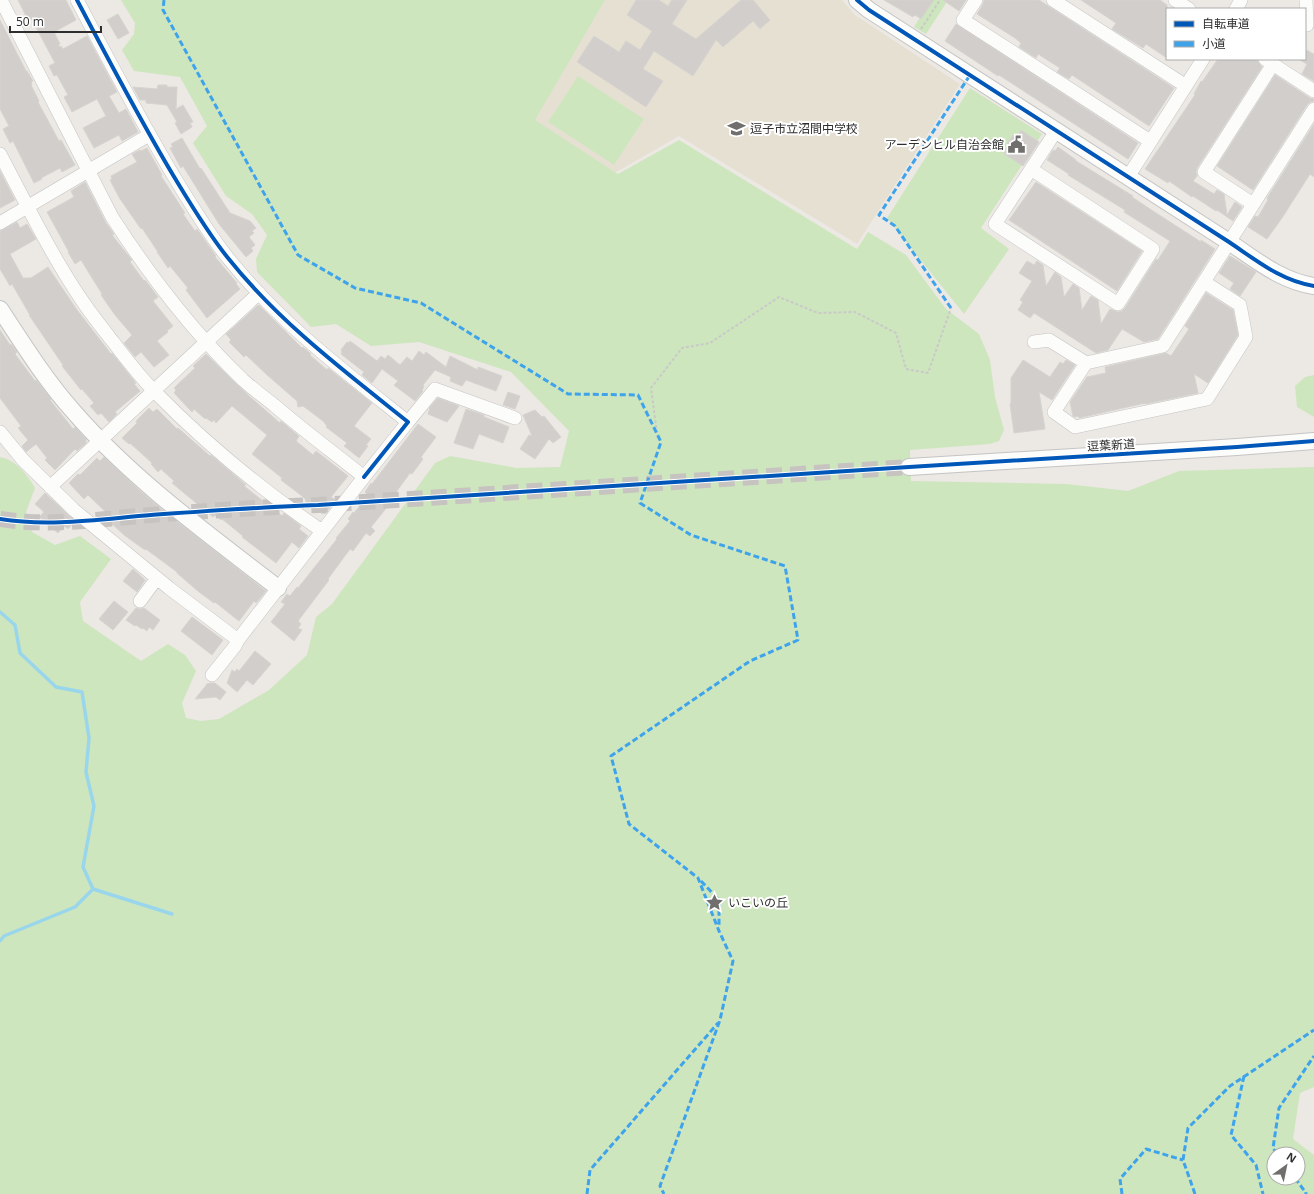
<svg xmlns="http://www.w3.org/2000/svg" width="1314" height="1194" viewBox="0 0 1314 1194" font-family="'Open Sans','Noto Sans JP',sans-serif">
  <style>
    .education { fill: #e6e0d3 }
    .green { fill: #cee6be; fill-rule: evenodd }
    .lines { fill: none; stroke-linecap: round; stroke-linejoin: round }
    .stream { stroke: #99d6ec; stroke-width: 3.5 }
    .building { fill: #d1cecb; stroke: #d7d4d0 }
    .tertiary-tunnel { stroke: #c6c3c0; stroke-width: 16; stroke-dasharray: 16 8; stroke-linecap: butt }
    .minor-casing { stroke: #c5c4c5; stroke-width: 14 }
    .tertiary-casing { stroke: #c5c4c5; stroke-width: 18 }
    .path { stroke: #c9c9c8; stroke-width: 2; stroke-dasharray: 3 2; stroke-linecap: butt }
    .minor { stroke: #fcfcfb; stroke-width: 13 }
    .tertiary { stroke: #fcfcfb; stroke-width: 16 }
    .quiet { stroke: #3ea3eb; stroke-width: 3; stroke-dasharray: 6 3; stroke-linecap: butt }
    .cycleway-casing { stroke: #fff; stroke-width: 6 }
    .cycleway { stroke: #0057b8; stroke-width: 4 }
    .labels { text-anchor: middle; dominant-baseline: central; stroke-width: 4; stroke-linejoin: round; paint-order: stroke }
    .poi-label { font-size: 12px; fill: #2e2e2e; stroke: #fff; text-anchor: start }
    .street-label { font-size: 12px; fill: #2e2e2e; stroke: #fff }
  </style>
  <rect width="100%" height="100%" fill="#ece8e4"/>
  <path class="education" d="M605,0H842L855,15L960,84L857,244L679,136L613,174L531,120Z"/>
  <path class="green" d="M121,0H605L535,120L618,174L679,140L857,249L868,232L906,255L946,309L979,334L990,360L995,397L1004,430L999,441L990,444L910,450L911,481L1067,484L1128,491L1179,471L1314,467V1087L1300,1093L1293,1139L1314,1155V1194H0V457C16,460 27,474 35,488L26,512L32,532L55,545L80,536L111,559L80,602L83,621L141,661L168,644L185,655L196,671L182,703L186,718L201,721L219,719L269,690L307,655L316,617L332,604L435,463L450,456L517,468L560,467L569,431L511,372L419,342L371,346L336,324L311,327L257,272L256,259L267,235L252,214L226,196L193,143L207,126L180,77L134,71L122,50L134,34L135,23ZM1274,1154H1298V1178H1274Z
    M931,0H948L926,34L914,27Z
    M578,76L644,119L614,165L548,122Z
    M970,88L1042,134L981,228L1009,249L964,314L887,218Z
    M1314,375V417L1297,407L1295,386L1305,377Z"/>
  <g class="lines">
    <path class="stream" d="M0,612L15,625L20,653L56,687L82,692L89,738L86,772L94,806L83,867L93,889L172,914
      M0,941L4,936L75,907L93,889"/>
  </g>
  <path class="building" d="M18,0H66L76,20L54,32L60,44L58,45L60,47L61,46L63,49L87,36L117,92L109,96L119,113L126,109L138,132L122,141L119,135L94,148L83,128L106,116L97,99L72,112L64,97L68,95L57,75L54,76L49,66L55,63L31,18L28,20Z
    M636,0H659L668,6L672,0H687L672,24L696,39L741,0H753L770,20L760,29L753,21L723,47L716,40L693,76L654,51L643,69L663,81L646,107L577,62L594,36L619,52L626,41L640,50L652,31L627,15Z
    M884,0H934L921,19L915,15L913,17Z
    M943,0H966L959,11Z
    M984,0H1039L1174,88L1149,126L1072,75L1069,79L1057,72L1060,68L1038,54L1036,58L1019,47L1021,43L1015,38L977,14L983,4Z
    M1081,0H1160L1167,5V58L1146,44L1143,48L1112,29L1116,23Z
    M118,14L129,33L118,39L107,20Z
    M0,20L26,71H27L33,81L31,82L32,85H31L39,101L38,102L59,141L61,140L75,165L62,172L60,168L41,178L42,179L34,183L13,141L10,143L3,129L9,126L0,109Z
    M956,24L1138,143L1128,159L999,75L998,76L945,41Z
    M1307,50L1313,54L1314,53V81L1302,74L1307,64L1300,60L1305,59V52Z
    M1218,59H1256L1262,67L1197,168L1196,172L1197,176L1193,181L1214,194L1217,190L1224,194L1227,215L1235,202L1242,207L1233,221L1217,210L1216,211L1193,196L1192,197L1169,181L1168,183L1145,169L1195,95L1194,94L1201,81L1202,82Z
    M1275,75L1310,98L1314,99V101L1310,102L1307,105L1253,190L1217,166Z
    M158,85H167V87H177L176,109L183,105L193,122L190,123L192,127L181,134L175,123L177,122L167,105L146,103V100H140L133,87L157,89Z
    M1314,124V177L1310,174L1282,218L1267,239L1248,227L1255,216L1258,217L1268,200L1267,198Z
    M1021,130L1039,142L1023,166L1004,154L1009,145L1007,144L1013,135L1017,137Z
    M182,138L200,169L201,168L230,213L250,221L256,228L252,231L254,233L249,237L255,245L251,248L253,251L246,257L219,224L183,166L181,168L170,148L173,147L171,144Z
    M1058,147L1076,160V161L1133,196L1132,197L1153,211L1201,242V240L1215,249L1158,339L1144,342L1122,329L1108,350L1096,353L1034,313L1030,318L1018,310L1023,302L1020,300L1032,281L1019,273L1027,261L1034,265L1037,261L1043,265L1046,286L1055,272L1061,277L1064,297L1073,284L1079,288L1082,310L1091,296L1098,300L1101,324L1110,309L1118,312L1122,311L1125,308L1156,259L1158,260L1170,241L1124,212L1125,210L1068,175L1069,174L1047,160L1053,150L1055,151Z
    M147,148L162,175L161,176L185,213L183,214L195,231L197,229L216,256L215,257L237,283L236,284L240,289L207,318L186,290L188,288L170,266L168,268L157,252H158L142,228L141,229L120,199L110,180L112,179L111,176L137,162L132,154L140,150L141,151Z
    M0,171L15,200L0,208Z
    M85,182L106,223L114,234L112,235L127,254L132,260L130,262L144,281L145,280L158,297L153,301L173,326L167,331L168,332L157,341L169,355L154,367L141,352L135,357L124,343L132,335L115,315L101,295L102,294L81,260L75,264L68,252H69L47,212L74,197L71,191Z
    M1036,182L1142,251L1117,291L1009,220Z
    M17,222L20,228L27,224L36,239L10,254L23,278H31L48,267L77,310L111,354L112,353L136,383L134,384L140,391L115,412L117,414L109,422L101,413L98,415L90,406L94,403L82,389L81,390L62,366L63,365L29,315H30L12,284L10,286L0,269V231Z
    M1230,256L1256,272L1240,296L1230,289L1234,283L1219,273Z
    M1206,293L1233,310L1238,335L1208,383L1194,374L1198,393L1145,404V403L1079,418L1078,416L1075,417L1073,416L1070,402L1087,377L1106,373L1105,367L1166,353L1171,356L1189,329L1185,326Z
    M258,305L259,306V305L302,348L303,347L311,354L310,355L327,370L328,368L372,403L354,426L371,439L366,445L368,446L359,458L344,446L347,443L326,427L327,426L323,421L303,406L298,407L297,401L266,374L246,355L244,357L229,342L231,340L226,334Z
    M0,330L10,345L11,344L17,352L15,354L35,381L36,380L51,399L50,400L73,429L75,427L86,439V443L77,451L75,449L55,470L45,460L47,458L36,444L26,452L22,446L28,440L18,428L21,426L0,398Z
    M350,341L377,361L381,356L385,359L388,355L400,365L407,357L412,361L419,351L424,355L426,352L446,367L450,356L478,370V367L502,376L496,391L466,380L462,386L450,381L451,377L435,370L423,385L424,387L422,390L423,391L415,401L394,385L398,381L382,369L372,383L362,375L364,372L341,354L342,352L341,350L347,342L349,343Z
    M206,354L248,395L280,423L281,421L299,436L296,441L313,455L316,451L348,476L331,497L336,500L325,514L324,513L323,514L305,501L306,500L302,496L281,480L282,478L252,454L267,435L232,406L216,423L214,420L212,422L206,418L205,419L194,409L192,412L174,393L176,390L174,388L195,368L193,366Z
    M1023,360L1050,377L1060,362L1063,364L1066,360L1075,365L1052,400L1039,392L1045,429L1014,433L1010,404L1011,403V378Z
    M508,392L520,396L515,409L503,405Z
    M438,398L459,406L447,422L428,414L430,407Z
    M149,408L153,412L157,409L177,429L178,428L210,456L211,455L246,485L244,486L282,516L284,513L301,526L299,529L308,536L299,548L292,542L276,563L242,537L243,536L222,519L221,520L215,515L213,517L172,483L174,481L161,469L158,472L151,464L152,463L130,443L129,444L122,438L137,423L136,421Z
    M466,409L484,415V417L509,427L503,443L479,434L473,449L454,443Z
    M535,410L542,417L544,416L561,437L553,443L549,439L535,459L520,449L529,435L532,436L523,415Z
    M418,424L436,437L421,457L423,459L412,474L410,473L391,499L393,500L371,527L375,531L370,536L366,533L353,551L350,549L328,579L329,580L298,621L301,624L298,628L302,630L294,641L271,622L285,604L281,602L287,594L290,596L297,587L298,588L337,539L336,538L350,521L348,519L353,512L354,513L368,495L365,492L371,483L372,484Z
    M104,457L139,490L165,512L266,591L256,603L254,601L239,621L215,602L214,603L199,592L177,573V572L150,552L146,549L145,550L124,535L109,521L112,518L88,495L84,499L69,483L78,474L80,475L97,458L100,461Z
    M45,493L75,521L68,529L64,526L58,533L39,517L44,512L35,504Z
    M133,569L145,580L137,592L123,581Z
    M114,601L128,612L113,630L99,619Z
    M136,608L139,609L144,608L160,620L153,630L149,627L147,631L143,628L142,629L136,625L135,626L126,620Z
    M192,617L223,640L212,655L181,631Z
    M255,651L271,664L253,685L247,680L237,692L227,683L232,670L235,672L237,669L239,671Z
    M208,683L209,684L210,683H215L226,692L220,700L216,697L195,699Z"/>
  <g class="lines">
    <path class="tertiary-tunnel" d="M0,519C50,527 101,519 151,515C207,511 262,507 318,505L909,467"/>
    <defs>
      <path id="minor" d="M77,0C108,59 139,118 173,175C190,203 207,232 228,258C279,322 344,371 408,422L364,477
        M976,0L963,20L1150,141
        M1053,0L1186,86
        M1175,0L1189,9
        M1306,0L1307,25
        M1236,9L1241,0
        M1265,59L1314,91
        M0,154C26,203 50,253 81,299C91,314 103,329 114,343C127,360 140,377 155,392C206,444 262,490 322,531
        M1031,169L1153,249L1118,304L995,224L1056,131
        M1128,177L1203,59
        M1253,204L1204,172L1273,64
        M0,223L149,135
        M1204,282L1240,305L1246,337L1207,399L1075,427L1054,412L1086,363L1163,346C1213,267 1264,188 1314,109
        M1034,342L1049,340L1086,363
        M408,422L435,389L515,418
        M0,432L23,460L74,510L169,588L238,640L364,477C334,453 303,430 274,405C264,397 253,389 243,380C192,331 150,276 112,217L1,0
        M50,487L259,293
        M140,601L157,578
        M212,675L235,646L238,640"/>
      <path id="tertiary" d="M857,0L869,10L1229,242C1256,260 1281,281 1314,286
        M0,309C23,344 46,381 74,412C133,480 207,533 278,588
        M909,467L1237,447L1314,441"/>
    </defs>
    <use href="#minor" class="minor-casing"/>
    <use href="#tertiary" class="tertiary-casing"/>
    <path class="path" d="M921,29L940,0
      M657,433L651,388L682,348L710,343L779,297L818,313L855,312L896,333L906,369L928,373L951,308"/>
    <use href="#minor" class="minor"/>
    <use href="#tertiary" class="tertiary"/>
    <path class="quiet" d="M164,0L163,10L298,255L355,288L421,303L568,394L638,395L661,442L640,503L691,535L785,566L798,640L750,661L611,756L629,824L698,878L719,931L733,961L720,1020L660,1186L664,1194
      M951,308L895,226L879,215L970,75
      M701,881L719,900V927
      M1244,1076L1231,1135L1256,1165L1263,1194
      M1277,1154L1273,1148L1279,1108L1314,1056
      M1295,1178L1306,1193L1305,1194
      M587,1194L590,1170L718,1023
      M1122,1194L1120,1179L1146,1149L1183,1160
      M1195,1194L1183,1160L1188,1128L1230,1086L1314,1030"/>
    <defs>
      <path id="cycleway" d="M77,0C108,59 139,118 173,175C190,203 207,232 228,258C279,322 344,371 408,422L364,477
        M857,0L869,10L1229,242C1256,260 1281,281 1314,286
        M0,519C50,527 101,519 151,515C207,511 262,507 318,505L909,467L1237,447L1314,441"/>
    </defs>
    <use href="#cycleway" class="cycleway-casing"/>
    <use href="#cycleway" class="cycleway"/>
  </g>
  <defs>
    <symbol id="school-bare" viewBox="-9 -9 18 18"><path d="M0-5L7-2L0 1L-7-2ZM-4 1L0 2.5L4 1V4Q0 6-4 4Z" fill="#706f6e" stroke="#fff" stroke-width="2.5" paint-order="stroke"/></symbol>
    <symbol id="civic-bare" viewBox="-9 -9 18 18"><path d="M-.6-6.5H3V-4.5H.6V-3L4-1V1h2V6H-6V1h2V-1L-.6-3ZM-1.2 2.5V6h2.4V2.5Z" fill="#706f6e" stroke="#fff" stroke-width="2.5" paint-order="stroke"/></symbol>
    <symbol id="sight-bare" viewBox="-9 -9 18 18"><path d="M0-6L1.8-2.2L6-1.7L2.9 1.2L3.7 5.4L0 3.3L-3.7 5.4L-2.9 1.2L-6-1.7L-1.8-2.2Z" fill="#706f6e" stroke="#fff" stroke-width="2.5" paint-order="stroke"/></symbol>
  </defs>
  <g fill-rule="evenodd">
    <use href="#school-bare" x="724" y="116" width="25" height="25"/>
    <use href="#civic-bare" x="1004" y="132" width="25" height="25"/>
    <use href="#sight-bare" x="702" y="890" width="25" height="25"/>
  </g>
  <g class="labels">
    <g class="poi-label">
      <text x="750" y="128">逗子市立沼間中学校</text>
      <text x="1004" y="144" text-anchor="end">アーデンヒル自治会館</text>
      <text x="728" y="902">いこいの丘</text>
    </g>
    <g class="street-label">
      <text transform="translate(1111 445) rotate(-3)">逗葉新道</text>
    </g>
  </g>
  <rect x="1166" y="8" width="140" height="52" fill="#ffffff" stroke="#ababab"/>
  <rect x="1174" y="21" width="20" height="6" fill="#0057b8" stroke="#ababab"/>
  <text x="1202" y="28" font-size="12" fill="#2e2e2e">自転車道</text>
  <rect x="1174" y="41" width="20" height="6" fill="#3ea3eb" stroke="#ababab"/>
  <text x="1202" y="48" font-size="12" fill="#2e2e2e">小道</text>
  <g transform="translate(1286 1166) rotate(33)"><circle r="19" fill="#ffffff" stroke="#ababab"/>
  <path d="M0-3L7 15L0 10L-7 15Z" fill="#706f6e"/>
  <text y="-6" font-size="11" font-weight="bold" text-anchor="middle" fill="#2e2e2e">N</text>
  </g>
  <path d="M10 26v6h91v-6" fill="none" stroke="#2e2e2e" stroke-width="2"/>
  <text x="16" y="26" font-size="12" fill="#2e2e2e" stroke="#ffffff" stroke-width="3" paint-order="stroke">50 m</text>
</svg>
